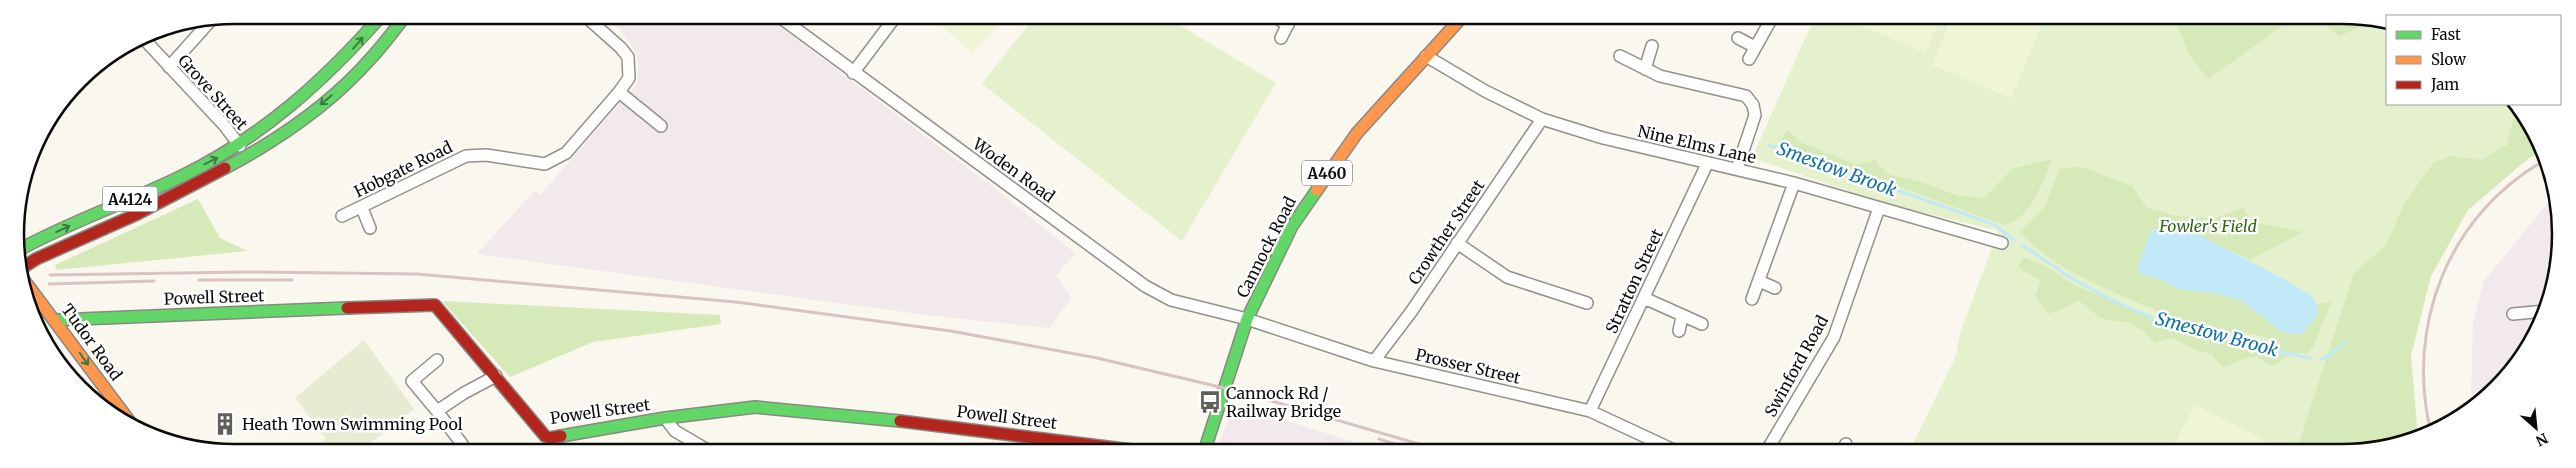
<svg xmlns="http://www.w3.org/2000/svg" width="2576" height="468" viewBox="0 0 2576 468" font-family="Merriweather,serif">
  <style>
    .industrial { fill: #f1e9ec }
    .green { fill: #e5f1cc }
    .forest { fill: #d6e9b9 }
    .cemetery { fill: #e7ebd1 }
    .pitch { fill: #eff5d6 }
    .water { fill: #c1e9f7 }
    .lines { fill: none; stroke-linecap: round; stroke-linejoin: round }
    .stream { stroke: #c1e9f7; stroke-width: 3 }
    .street-casing { stroke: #93918d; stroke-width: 14 }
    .fast-casing { stroke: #898884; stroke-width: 14 }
    .slow-casing { stroke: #898884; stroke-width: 14 }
    .jam-casing { stroke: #898884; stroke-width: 14 }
    .street { stroke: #fefefc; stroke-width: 11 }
    .fast { stroke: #63d668; stroke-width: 11 }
    .slow { stroke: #ff974d; stroke-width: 11 }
    .jam { stroke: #b3261e; stroke-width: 11 }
    .rail { stroke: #d8c2c4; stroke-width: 3 }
    .oneway { stroke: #3b7b3e }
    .labels { text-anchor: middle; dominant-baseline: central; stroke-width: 5; stroke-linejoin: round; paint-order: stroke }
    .shield { fill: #fff; stroke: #545454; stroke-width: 1 }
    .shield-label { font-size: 15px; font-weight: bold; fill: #0b0b0b }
    .street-label { font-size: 16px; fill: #0b0b0b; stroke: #fff }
    .park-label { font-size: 16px; font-style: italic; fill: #2f6717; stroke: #fff }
    .poi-label { font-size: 16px; fill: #0b0b0b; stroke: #fff; text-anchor: start }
    .water-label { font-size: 18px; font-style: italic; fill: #0c6fa6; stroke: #fff }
    .rim { fill: none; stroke: #0b0b0b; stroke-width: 2.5 }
  </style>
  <rect width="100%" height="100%" fill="#faf7ee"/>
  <path class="industrial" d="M601,15H764L998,191L1075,253L1056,276L1071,298L1050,328L926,315L477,254L534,191L540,195L637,84L638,62L633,47L618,28Z
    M2555,198L2559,262L2539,331L2497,389L2473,405L2471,394L2473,323L2484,281L2547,204Z
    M1235,404L1319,431L1386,452H1215Z"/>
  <path class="green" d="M1035,16H1164L1276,83L1182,241L982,84Z
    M1815,16L2370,17L2387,23V104H2517L2528,126L2450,211L2357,453L1909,452L1955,358L1961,331L1998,231L1881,202L1752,158Z"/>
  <path class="forest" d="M2174,17H2295L2208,79L2190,56Z
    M2315,17H2370L2387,23L2365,25L2339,36Z
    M2517,104L2542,153L2529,158L2468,210L2431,276L2411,356L2418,438L2357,453L2296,452L2354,273L2386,245L2404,204L2434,162L2451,156L2481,160L2507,145Z
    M1788,130L1800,142L1857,165L1875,160L1887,174L1924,183L1958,196L1984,198L2012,169L2052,159C2042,183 2032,218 2004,225L1778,143Z
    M2079,166L2132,186L2147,208L2178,216L2214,218L2243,208L2252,222L2303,232L2250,260C2229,249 2172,220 2151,232L2142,275L2160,279L2178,289L2214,293L2240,300L2284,333L2302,334L2318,315L2317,304L2332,301L2313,347L2307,353L2292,354L2272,366L2256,356C2243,358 2235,364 2222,367L2212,354L2196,350L2172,338L2155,343L2143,331L2129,322L2111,321L2099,317L2078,300L2065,308L2048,314L2035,296L2041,281L2018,267L2023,257L2045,266L2074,285L2202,337L2271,347L2281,345C2262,330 2234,335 2211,329C2182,322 2156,310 2129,299C2083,278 2056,268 2019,232L2045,206L2059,169Z
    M198,199L220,238L247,251L56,270L55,265Z
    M442,301L720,315L721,324L593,342L510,377Z"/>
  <path class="cemetery" d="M364,340L414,409L360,451H311L326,439L295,398Z"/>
  <path class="pitch" d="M932,16H1005L1007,17L971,54Z
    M1850,16H1941L1925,53L1848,20Z
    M1952,16L2045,17L2011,98L1932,65Z
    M2195,405L2276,446L2273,452H2170Z"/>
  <path class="water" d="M2163,227L2199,235L2284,279L2312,296L2317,304L2318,314L2302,334L2284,333L2240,300L2214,293L2178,289L2160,279L2142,275L2137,268L2151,231Z"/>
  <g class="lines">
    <path class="stream" d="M1769,145L1993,224L2014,240
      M2022,245L2068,276L2113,301L2161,322L2178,325L2242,345L2310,358
      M2321,359C2330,358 2337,347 2346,342"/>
    <defs>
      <path id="street" d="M777,15L1145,286L1171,300L1247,319L1374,361L1590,411L1678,452
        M1274,16L1288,25
        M142,37L224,125L240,146
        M1281,38L1292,16
        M1738,38L1755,47
        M1426,56L1485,91L1542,119L1603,138L1794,183L2002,243
        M1620,56L1660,76L1746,96L1753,105L1755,115L1737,169
        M1749,59L1773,16
        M169,67L212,19
        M1645,69L1652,46
        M853,73L896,16
        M619,92L661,126
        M362,208L370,228
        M342,216L466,156L486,155L545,164L566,153L619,92L629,78L628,57L621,48L584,15
        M1457,243L1507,277L1587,303
        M1759,281L1775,288
        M1644,298L1702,324
        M1752,299L1794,183
        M2513,314L2544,311
        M1679,331L1682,317
        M437,360L412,381L437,411L464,393L496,376
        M1374,361L1411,312L1542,119
        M437,411L462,444
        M1590,411L1707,164
        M665,418L675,431L709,451
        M1766,452L1834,337L1879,208
        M1841,452L1846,444"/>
      <path id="fast" d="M225,168C278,140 332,103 372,57C384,44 395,29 406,15
        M19,250C71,221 129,202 182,176C262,137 324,81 382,15
        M56,320L347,308
        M561,436L665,418L755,407L900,421
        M1204,452L1247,319L1292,226L1317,190"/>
      <path id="slow" d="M1317,190L1357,133L1463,16
        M23,279L133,426"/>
      <path id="jam" d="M22,268L36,259L137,214L225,168
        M347,308L435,305L545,436L550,438L561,436
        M900,421L1148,452"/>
    </defs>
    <use href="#street" class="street-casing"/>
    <use href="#fast" class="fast-casing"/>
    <use href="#slow" class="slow-casing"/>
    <use href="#jam" class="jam-casing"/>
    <use href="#street" class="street"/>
    <use href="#fast" class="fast"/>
    <use href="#slow" class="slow"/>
    <use href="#jam" class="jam"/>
    <path class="rail" d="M50,275L246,272L417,274L736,302L951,331L1097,358L1241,392L1446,452
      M199,280H292
      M49,284L154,281
      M2431,433C2405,326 2448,215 2545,160
      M1379,439L1420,452"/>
  </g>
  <defs><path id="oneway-shaft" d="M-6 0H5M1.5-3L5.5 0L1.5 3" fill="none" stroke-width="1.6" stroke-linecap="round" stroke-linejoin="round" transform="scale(1.25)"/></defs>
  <g class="oneway">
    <use href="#oneway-shaft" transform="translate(358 43) rotate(-49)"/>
    <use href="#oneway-shaft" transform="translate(326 100) rotate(141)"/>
    <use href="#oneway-shaft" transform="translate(211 161) rotate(-27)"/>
    <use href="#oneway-shaft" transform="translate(63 229) rotate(-25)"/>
    <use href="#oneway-shaft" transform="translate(84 359) rotate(54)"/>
  </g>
  <defs>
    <symbol id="bus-bare" viewBox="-9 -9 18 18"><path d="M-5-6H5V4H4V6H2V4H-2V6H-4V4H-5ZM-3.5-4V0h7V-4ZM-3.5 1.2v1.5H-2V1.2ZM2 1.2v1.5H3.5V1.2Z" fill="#5f5e5a" stroke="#fff" stroke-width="2.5" paint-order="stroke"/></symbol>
    <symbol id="building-bare" viewBox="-9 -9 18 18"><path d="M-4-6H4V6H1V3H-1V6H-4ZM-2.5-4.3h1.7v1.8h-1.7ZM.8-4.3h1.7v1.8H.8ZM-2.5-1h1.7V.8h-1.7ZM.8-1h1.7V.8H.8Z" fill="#5f5e5a" stroke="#fff" stroke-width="2.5" paint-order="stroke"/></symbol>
  </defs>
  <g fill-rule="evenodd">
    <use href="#bus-bare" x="1194" y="386" width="32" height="32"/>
    <use href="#building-bare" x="209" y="408" width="32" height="32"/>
  </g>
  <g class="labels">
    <g class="shield">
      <rect x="1302" y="160.5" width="50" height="25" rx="4"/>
      <rect x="102.5" y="186.5" width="55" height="25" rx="4"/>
    </g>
    <g class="shield-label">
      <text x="1327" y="173">A460</text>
      <text x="130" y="199">A4124</text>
    </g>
    <g class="street-label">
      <text transform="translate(213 92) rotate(48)">Grove Street</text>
      <text transform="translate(1697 144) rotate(13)">Nine Elms Lane</text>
      <text transform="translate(403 169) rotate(-26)">Hobgate Road</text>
      <text transform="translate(1014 170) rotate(36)">Woden Road</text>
      <text transform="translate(1446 232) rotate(-56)">Crowther Street</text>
      <text transform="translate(1266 247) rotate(-63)">Cannock Road</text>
      <text transform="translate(1634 281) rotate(-65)">Stratton Street</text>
      <text transform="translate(214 297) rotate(-2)">Powell Street</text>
      <text transform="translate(92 342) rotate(54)">Tudor Road</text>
      <text transform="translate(1468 366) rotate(13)">Prosser Street</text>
      <text transform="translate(1796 366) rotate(-61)">Swinford Road</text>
      <text transform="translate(600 411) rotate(-8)">Powell Street</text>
      <text transform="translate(1007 417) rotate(7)">Powell Street</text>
    </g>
    <g class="park-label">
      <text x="2208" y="226">Fowler's Field</text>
    </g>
    <g class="poi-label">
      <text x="1226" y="393">Cannock Rd /<tspan x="1226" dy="18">Railway Bridge</tspan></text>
      <text x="242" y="424">Heath Town Swimming Pool</text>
    </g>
    <g class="water-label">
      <text transform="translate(1837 169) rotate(20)">Smestow Brook</text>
      <text transform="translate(2217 334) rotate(15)">Smestow Brook</text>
    </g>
  </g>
  <path d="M0 0H2576V468H0ZM234 24H2342A210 210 0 0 1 2552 234V234A210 210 0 0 1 2342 444H234A210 210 0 0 1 24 234V234A210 210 0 0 1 234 24Z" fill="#fff" fill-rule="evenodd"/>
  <path class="rim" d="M234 24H2342A210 210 0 0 1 2552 234V234A210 210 0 0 1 2342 444H234A210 210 0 0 1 24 234V234A210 210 0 0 1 234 24Z"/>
  <rect x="2386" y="15" width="175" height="90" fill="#ffffff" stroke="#9d9d9d"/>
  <rect x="2396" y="31" width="25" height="8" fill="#63d668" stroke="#9d9d9d"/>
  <text x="2431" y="40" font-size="15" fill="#0b0b0b">Fast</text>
  <rect x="2396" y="56" width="25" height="8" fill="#ff974d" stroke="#9d9d9d"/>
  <text x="2431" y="65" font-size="15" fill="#0b0b0b">Slow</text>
  <rect x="2396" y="81" width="25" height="8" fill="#b3261e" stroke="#9d9d9d"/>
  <text x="2431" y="90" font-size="15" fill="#0b0b0b">Jam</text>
  <g transform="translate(2536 428) rotate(153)" stroke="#ffffff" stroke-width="4" paint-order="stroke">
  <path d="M0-4L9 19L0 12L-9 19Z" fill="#0b0b0b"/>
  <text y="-8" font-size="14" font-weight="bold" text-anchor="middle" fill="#0b0b0b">N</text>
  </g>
</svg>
